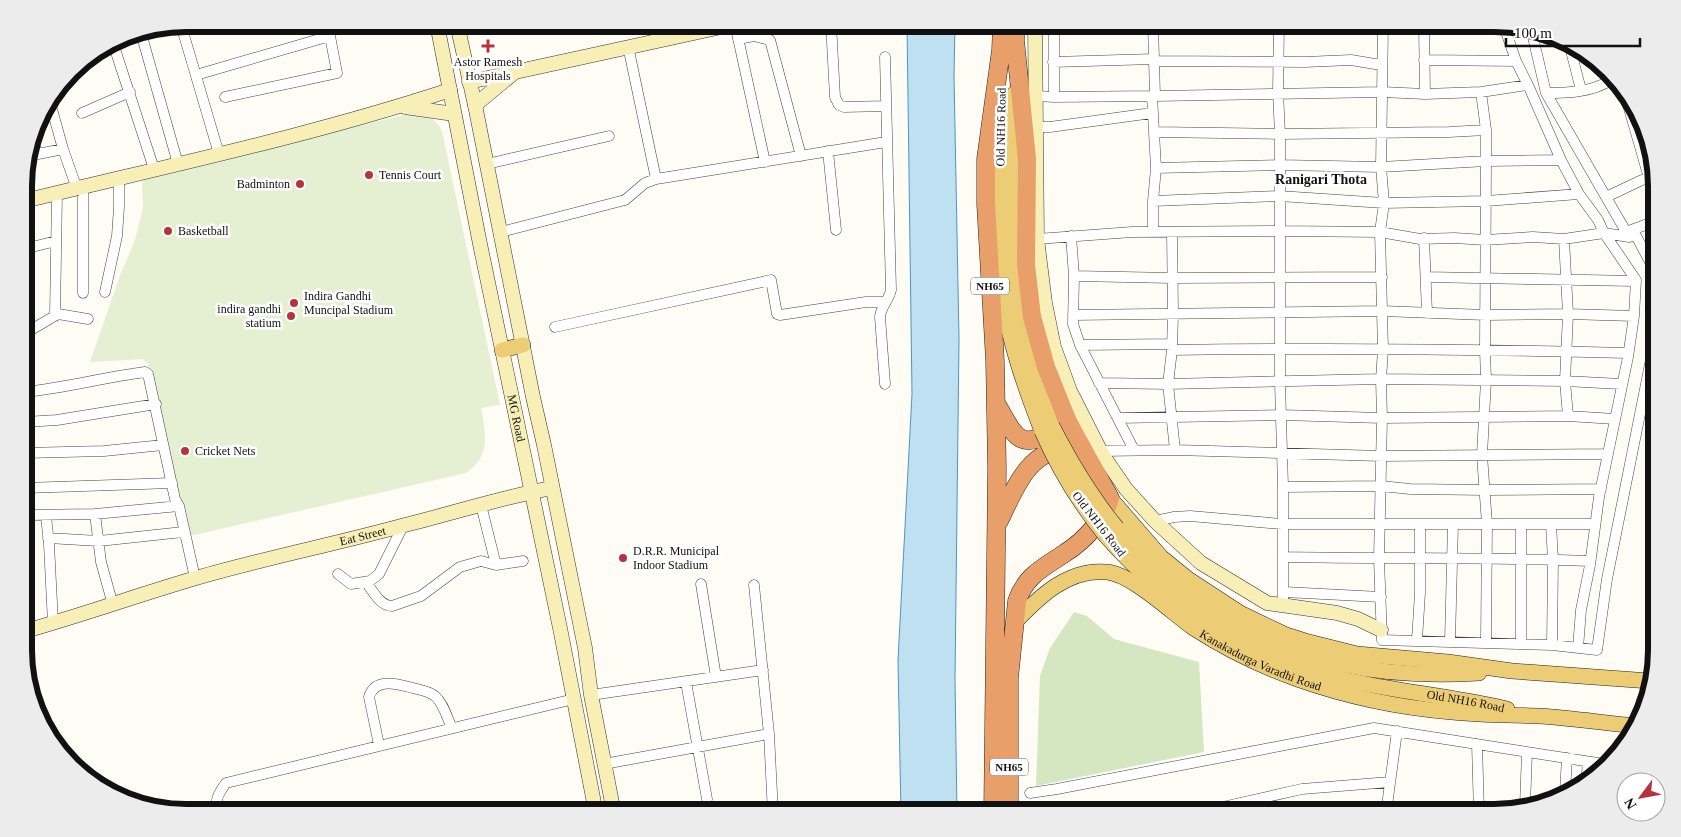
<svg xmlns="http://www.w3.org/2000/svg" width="1681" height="837" viewBox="0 0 1681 837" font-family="'Times New Roman',serif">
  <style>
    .green { fill: #d5e7c0 }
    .pitch { fill: #e5efd1 }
    .water { fill: #bee0f1; stroke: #4b96c2 }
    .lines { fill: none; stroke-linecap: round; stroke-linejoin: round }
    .street-casing { stroke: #444; stroke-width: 11 }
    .secondary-casing { stroke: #333; stroke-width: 15 }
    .primary-casing { stroke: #222; stroke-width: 16 }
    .highway-casing { stroke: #222; stroke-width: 19 }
    .street { stroke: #fff; stroke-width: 10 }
    .secondary { stroke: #f8efb6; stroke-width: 14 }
    .primary { stroke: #edcc76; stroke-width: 15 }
    .highway { stroke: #e89f69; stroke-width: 18 }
    .primary-bridge-casing { stroke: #222; stroke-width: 16; stroke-linecap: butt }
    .primary-bridge { stroke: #edcc76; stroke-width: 15 }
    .poi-dot { fill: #b6333e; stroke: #fff; stroke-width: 2 }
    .labels { text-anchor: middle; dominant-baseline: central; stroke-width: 5; stroke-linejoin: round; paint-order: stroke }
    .shield { fill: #fff; stroke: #585858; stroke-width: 1 }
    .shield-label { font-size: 11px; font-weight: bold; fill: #111 }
    .poi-label { font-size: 12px; fill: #111; stroke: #fff; text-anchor: start }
    .street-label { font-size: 12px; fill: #111; stroke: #fff }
    .neighbourhood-label { font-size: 14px; font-weight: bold; fill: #111; stroke: #fff }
    .rim { fill: none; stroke: #111; stroke-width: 6 }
  </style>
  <rect width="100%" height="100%" fill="#fefcf5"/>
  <path class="green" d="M1074,612L1087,616L1114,639L1199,662L1204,752L1036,786L1040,676L1050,648Z"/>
  <path class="pitch" d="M408,114C425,116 433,114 442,131L500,405L481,408C486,434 491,456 466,473L185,537L148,364L143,359L90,362L121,273L135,240L143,208L142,178Z"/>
  <path class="water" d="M907,24H955L954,75L959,339L955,679L957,813H901L898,660L912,394Z"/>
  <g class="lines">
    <defs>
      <path id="street" d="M735,24L765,162
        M831,24L835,97L839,105L844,107L886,106
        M1153,24L1155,96L1382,92L1425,94L1481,92L1528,85
        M1279,24L1278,92L1280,134V382L1283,487V606
        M1314,24L1383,25
        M1383,24L1381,167L1384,203L1380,232L1383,350L1381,379L1382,418L1379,559L1382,640L1552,645L1597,650L1607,579L1652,354L1656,324
        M1424,24L1425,94
        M181,25L219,154
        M1504,26L1516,61L1528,85L1561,160L1579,194L1598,220L1604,233L1636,280L1634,316L1628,357L1599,497L1590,565L1581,610L1578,648
        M1054,28H1153L1267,24
        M141,33L178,164
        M1532,33L1546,93L1629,237L1635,234L1656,273
        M738,39L754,36L770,40L801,156
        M113,43L154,169
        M1569,43L1581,90
        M628,46L656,179
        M1424,60L1516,61
        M1154,61L1305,62L1351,60L1381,65
        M1053,62L1154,59
        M196,75L330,36
        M1624,91L1649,178
        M1481,92L1486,130V161L1485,350L1486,380L1482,455L1487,524L1486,643
        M1546,93C1569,93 1592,92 1611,80
        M1037,96L1054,97L1152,96
        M225,97L337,73L330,36L326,24
        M1054,97V24
        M50,102L63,149L77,189L83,192V293
        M82,113L130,92
        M1037,127H1050L1152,113
        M1154,132L1280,134L1449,132L1486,130
        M33,143L38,154L63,149
        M828,151L836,230
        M487,164L609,136
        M1156,168L1279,165L1381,167L1486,161L1561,160
        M1606,197L1642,180L1656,176
        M1153,201L1279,196L1384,203L1486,201L1579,194
        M501,232L625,200L645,183L656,179L886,142
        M1153,232V201L1156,168L1152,96H1155
        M1626,232L1656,221
        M1172,233L1173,313L1172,350L1168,384L1175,450
        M1071,236L1074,276L1073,324L1080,345L1134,450
        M1424,238L1427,313
        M1037,239L1132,232L1280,231L1380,232L1420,239L1455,238L1485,240L1533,237L1564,239L1604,233L1629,237
        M1564,239L1568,314L1565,381L1568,416
        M24,249L56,241
        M1074,276L1173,278L1382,277
        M1426,277L1635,281
        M105,292L117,236L119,207V178
        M1073,315L1382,311L1486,315L1568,314L1634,316
        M55,316L57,193
        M555,327L771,280L777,314L780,315L866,302H885
        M24,334L58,314L88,319
        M1080,345L1172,344
        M1172,350C1323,348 1475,349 1627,353
        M1099,383L1168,384L1381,379L1565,381L1621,384
        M885,384L880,317C881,306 889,300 891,290L885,57
        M25,392C65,388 105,377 145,372L148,374L175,499L179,506L195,578
        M1118,418L1282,415L1382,418L1568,416L1615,419
        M25,422L57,420L156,404
        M1100,451L1175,450L1382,456L1608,454
        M25,453L104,451L163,445
        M1283,487L1381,486L1410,489L1485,490L1601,489
        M25,488L172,483
        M481,505L496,565
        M95,514L101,562L113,605
        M25,515L95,514L179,506
        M46,516L49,544L53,623
        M1155,521L1174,517L1190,516L1282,524H1595
        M1521,524V644
        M1551,524L1553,560L1552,645
        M48,538L99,541L183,532
        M1283,557C1385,559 1487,557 1589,561
        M338,574L351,584L370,581L379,574L403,526
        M366,582C373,591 380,606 392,606L421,596L460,567L481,561L496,565L523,561
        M701,584L716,677
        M754,585L769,734L773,813
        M1284,592L1381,597
        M1417,640L1420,593V524
        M1450,641L1453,524
        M686,682L707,799
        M591,695L763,670
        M1477,744L1479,813
        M379,745L369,697C375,677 398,684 413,688C421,690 429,691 435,696C444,704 447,718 452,728
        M604,764L769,734
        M1586,784L1588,762
        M1565,792L1567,758
        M1030,793L1057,789L1374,728L1604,764
        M1525,806L1527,752
        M216,813C215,800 218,794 226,783L574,699
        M1196,813L1302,789L1390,782
        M1386,813L1397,731"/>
      <g id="secondary">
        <path id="s1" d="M437,24L480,244L560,628L596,813"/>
        <path d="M457,24L475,105L533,397L544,445L585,648L591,695L614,813"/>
        <path d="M1035,24L1037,239L1045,303L1054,347L1070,391L1102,454L1126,489L1155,521L1201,563L1267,603L1337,613L1358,619L1381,630"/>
        <path d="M469,82L735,24"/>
        <path d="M475,105L515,72"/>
        <path d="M405,107L454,114"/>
        <path d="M24,201C167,166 310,136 450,90"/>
        <path id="s2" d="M25,631C82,615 138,595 196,578C265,558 336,544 405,525C454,513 503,497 552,488"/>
      </g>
      <g id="primary">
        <path d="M1014,94C1012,162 1007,239 1018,306C1025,348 1037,387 1052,426"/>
        <path d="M1001,97C1000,173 993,254 1009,330C1017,365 1029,398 1042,431"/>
        <path d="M502,350L523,345"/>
        <path d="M1110,498L1161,557L1188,579L1240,613L1286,635L1305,641L1357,654L1448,662L1512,671L1650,681"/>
        <path d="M1117,528C1135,550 1158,570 1181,587C1191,595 1200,604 1211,610C1296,664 1380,679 1479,673"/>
        <path id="s3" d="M1106,536C1168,607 1251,658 1342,679C1397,692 1452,696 1507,709"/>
        <path id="s4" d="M1014,623C1039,597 1068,568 1107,572C1131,574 1171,612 1192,627C1224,648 1261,666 1297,679C1345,696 1401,708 1452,712C1481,715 1510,715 1539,716C1571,718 1604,723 1637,726"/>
      </g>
      <path id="highway" d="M997,405C1017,440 1019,450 1058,430
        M999,521C1015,489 1027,451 1068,448
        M993,813L997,468L995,361L986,204V159L1001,50L1002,24
        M1009,813V678L1017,601C1026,575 1043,568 1065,553C1084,541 1104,520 1110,498L1068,422L1046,367L1032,317L1026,265L1027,159L1015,40L1016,24"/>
    </defs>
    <use href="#street" class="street-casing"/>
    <use href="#secondary" class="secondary-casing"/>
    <use href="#primary" class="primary-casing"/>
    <use href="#highway" class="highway-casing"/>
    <use href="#street" class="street"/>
    <use href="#secondary" class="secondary"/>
    <use href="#primary" class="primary"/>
    <use href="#highway" class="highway"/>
    <defs>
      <path id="primary-bridge" d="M1052,426C1071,463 1091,497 1117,528
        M1042,431C1059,470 1079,503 1106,536"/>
    </defs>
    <use href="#primary-bridge" class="primary-bridge-casing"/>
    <use href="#primary-bridge" class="primary-bridge"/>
  </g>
  <g class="poi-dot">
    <path d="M485.5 38.5h5v5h5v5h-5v5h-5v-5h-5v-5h5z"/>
    <circle cx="369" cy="175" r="5"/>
    <circle cx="300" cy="184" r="5"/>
    <circle cx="168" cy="231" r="5"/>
    <circle cx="294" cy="303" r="5"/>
    <circle cx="291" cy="316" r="5"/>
    <circle cx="185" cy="451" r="5"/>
    <circle cx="623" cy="558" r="5"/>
  </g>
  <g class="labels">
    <g class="shield">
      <rect x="971" y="277.5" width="38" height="17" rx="4"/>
      <rect x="990" y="758.5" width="38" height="17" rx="4"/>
    </g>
    <g class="shield-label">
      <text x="990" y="286">NH65</text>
      <text x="1009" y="767">NH65</text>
    </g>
    <g class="poi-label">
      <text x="488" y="62" text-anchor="middle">Astor Ramesh<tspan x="488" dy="14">Hospitals</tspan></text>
      <text x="379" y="175">Tennis Court</text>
      <text x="290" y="184" text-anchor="end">Badminton</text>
      <text x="178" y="231">Basketball</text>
      <text x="304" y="296">Indira Gandhi<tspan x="304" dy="14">Muncipal Stadium</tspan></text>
      <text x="281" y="309" text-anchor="end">indira gandhi<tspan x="281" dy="14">statium</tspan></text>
      <text x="195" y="451">Cricket Nets</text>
      <text x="633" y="551">D.R.R. Municipal<tspan x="633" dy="14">Indoor Stadium</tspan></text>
    </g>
    <g class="street-label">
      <text transform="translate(1001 127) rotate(-89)">Old NH16 Road</text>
      <text stroke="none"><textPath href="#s1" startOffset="402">MG Road</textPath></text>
      <text transform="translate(1099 524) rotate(52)">Old NH16 Road</text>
      <text stroke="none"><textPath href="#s2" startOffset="351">Eat Street</textPath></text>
      <text stroke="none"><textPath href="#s4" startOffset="289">Kanakadurga Varadhi Road</textPath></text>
      <text stroke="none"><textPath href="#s3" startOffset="406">Old NH16 Road</textPath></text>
    </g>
    <g class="neighbourhood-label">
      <text x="1321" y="179">Ranigari Thota</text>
    </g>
  </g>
  <path d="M0 0H1681V837H0ZM186 32H1494A154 154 0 0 1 1648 186V650A154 154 0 0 1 1494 804H186A154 154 0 0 1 32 650V186A154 154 0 0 1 186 32Z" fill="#ececec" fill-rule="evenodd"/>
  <path class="rim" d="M186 32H1494A154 154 0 0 1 1648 186V650A154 154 0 0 1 1494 804H186A154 154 0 0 1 32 650V186A154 154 0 0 1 186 32Z"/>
  <g transform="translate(1641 797) rotate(238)"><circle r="24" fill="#ffffff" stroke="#a0a0a0"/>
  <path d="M0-4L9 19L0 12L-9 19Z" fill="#b6333e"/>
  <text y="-8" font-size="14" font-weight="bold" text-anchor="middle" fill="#111111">N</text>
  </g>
  <path d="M1506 38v8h134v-8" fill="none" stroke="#111111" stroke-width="2.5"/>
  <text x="1514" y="38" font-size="15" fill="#111111" stroke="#ffffff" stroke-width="4" paint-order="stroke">100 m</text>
</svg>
